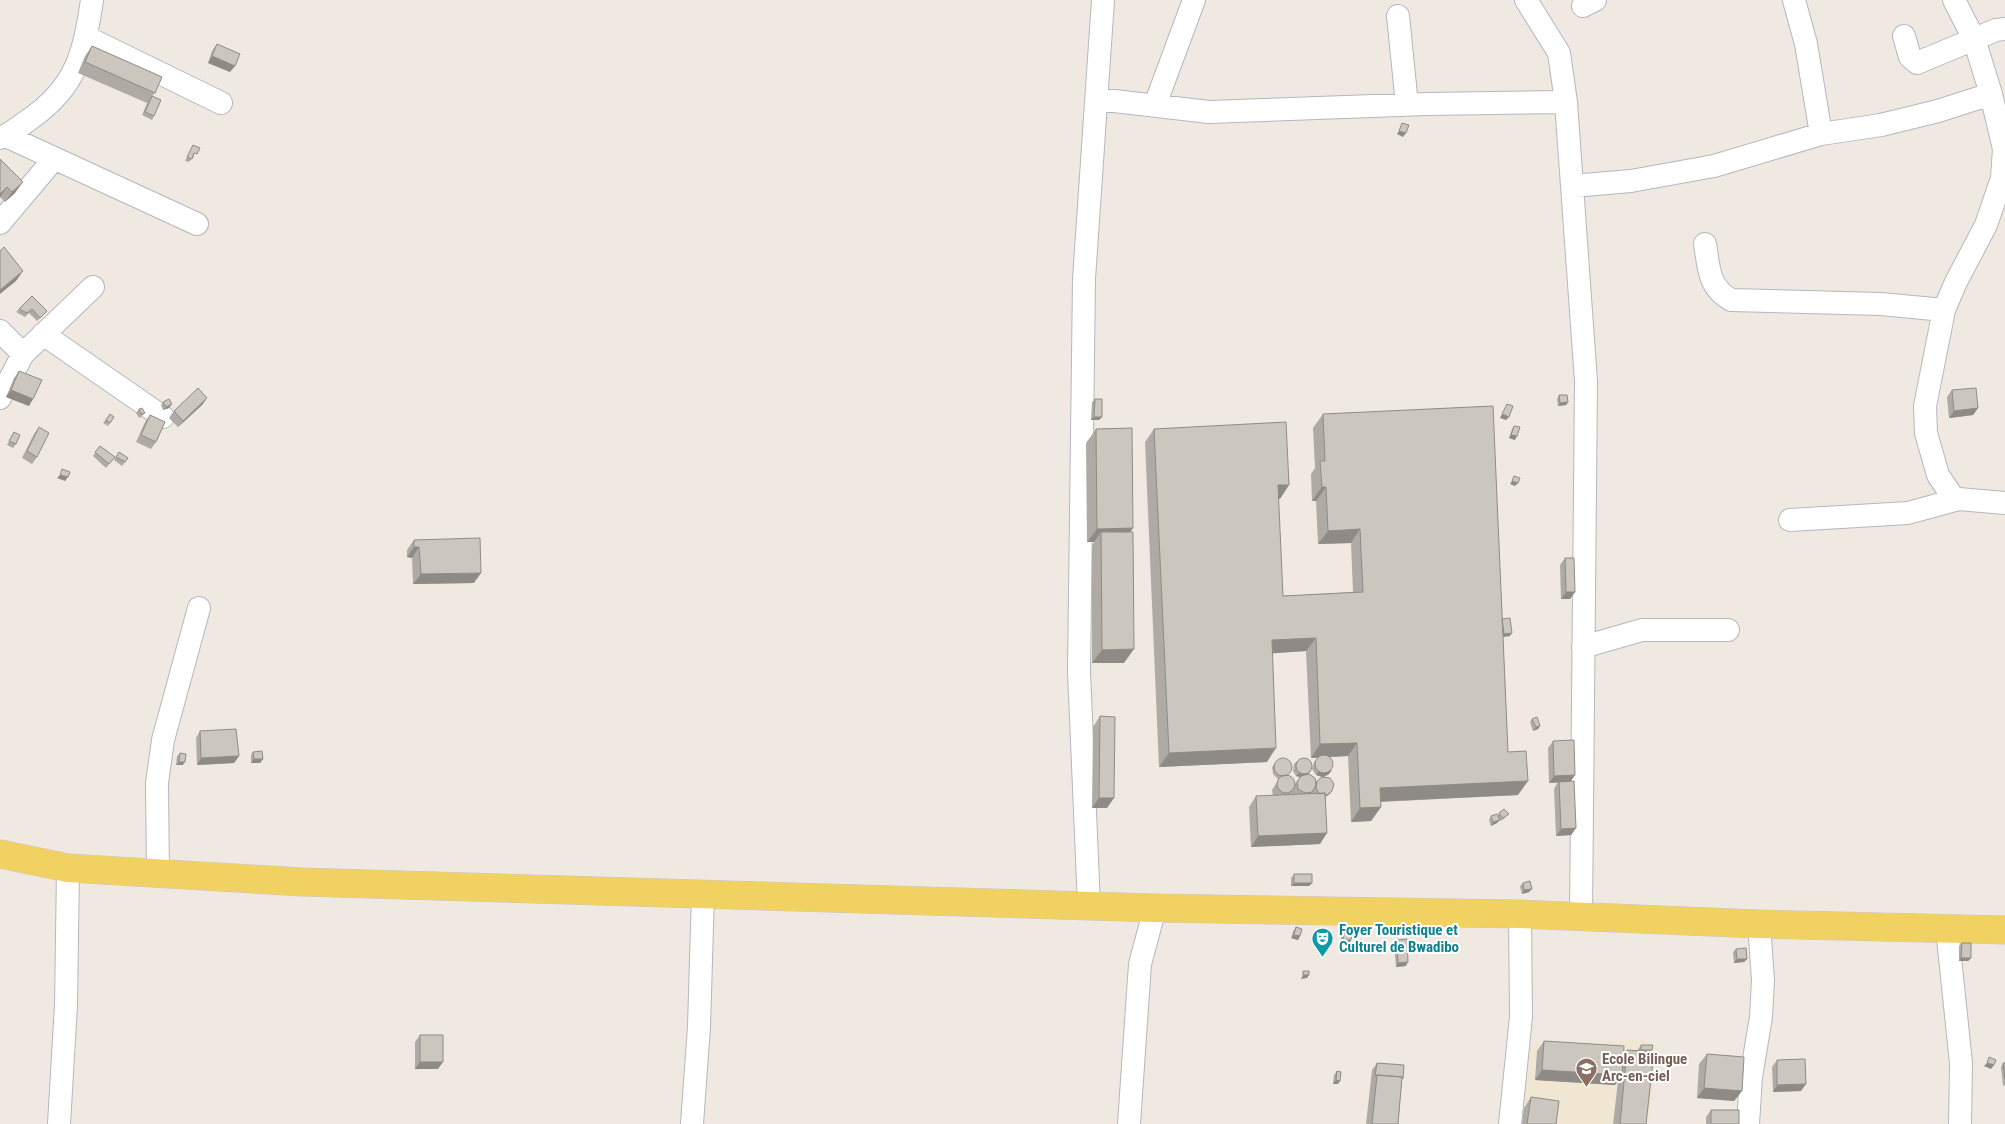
<svg xmlns="http://www.w3.org/2000/svg" width="2005" height="1124" viewBox="0 0 2005 1124" font-family="'Roboto Condensed',sans-serif">
  <style>
    .education { fill: #f0e6d1 }
    .lines { fill: none; stroke-linecap: round; stroke-linejoin: round }
    .minor-casing { stroke: #b4b7c1; stroke-width: 24 }
    .major-casing { stroke: #c9c9c9; stroke-width: 29 }
    .minor { stroke: #fff; stroke-width: 22 }
    .major { stroke: #f2d163; stroke-width: 28 }
    .wall { fill: #afaba4 }
    .shaded-wall { fill: #8e8b86 }
    .building { fill: #cbc7bf; stroke: #8e8b86 }
    .labels { text-anchor: middle; dominant-baseline: central; stroke-width: 4; stroke-linejoin: round; paint-order: stroke }
    .culture-label { font-size: 15px; font-weight: bold; fill: #0d838f; stroke: #fff; text-anchor: start }
    .education-label { font-size: 15px; font-weight: bold; fill: #785e54; stroke: #fff; text-anchor: start }
  </style>
  <rect width="100%" height="100%" fill="#efe9e1"/>
  <path class="education" d="M1644,1040L1659,1049L1648,1124H1513L1525,1044Z"/>
  <g class="lines">
    <defs>
      <path id="minor" d="M1526,0L1559,53L1566,102
        M1794,0L1806,44L1821,134
        M1954,0L1974,39L1991,94L2004,149L2002,178L1986,225L1956,282L1944,310L1925,406L1926,433L1938,475L1952,496L1959,499L2005,503
        M1583,6L1595,0
        M1398,16L1407,105
        M1904,36L1910,57L1917,63L1996,30L2005,29
        M86,37L221,103
        M1097,99L1209,112L1427,104L1566,102L1586,381L1581,916
        M1155,105L1194,0
        M6,136L197,224
        M0,138C11,134 20,126 30,119C76,87 84,54 92,0
        M1572,186L1631,181L1714,166L1821,134L1881,125L1938,111L1991,94
        M0,223L53,160
        M1705,244C1709,268 1708,287 1731,300L1881,304L1944,310
        M0,331L23,354
        M43,334L163,417
        M0,398L23,354L93,287
        M1790,520L1908,513L1959,499
        M1583,647L1642,630H1728
        M158,874L157,783L163,740L199,608
        M1089,905L1079,672L1084,279L1103,0
        M1947,929L1961,1063L1960,1124
        M59,1124L66,1005L68,868
        M692,1124L699,1027L703,893
        M1129,1124L1140,964L1155,908
        M1510,1124L1521,1017L1520,914
        M1748,1124L1751,1077L1761,1017L1763,980L1759,924"/>
      <path id="major" d="M0,854L68,868L302,882L1155,908L1520,914L1759,924L2005,930"/>
    </defs>
    <use href="#minor" class="minor-casing"/>
    <use href="#major" class="major-casing"/>
    <use href="#minor" class="minor"/>
    <use href="#major" class="major"/>
  </g>
  <path class="wall" d="M217,44L230,72L208,63L212,51Z
    M92,46L155,93L152,96L154,116L152,120L142,115L148,101L147,103L78,73L85,56Z
    M193,145L194,157H193L189,162L185,161Z
    M0,159L15,193L5,202L0,197Z
    M19,309L47,311L37,321L29,313L25,317L16,312Z
    M19,371L29,406L6,397L14,378Z
    M1952,390L1978,408L1973,415L1949,418L1947,397Z
    M1559,395L1568,402L1566,405L1558,406L1557,399Z
    M207,398L202,405L178,427L169,418L174,411Z
    M1095,399L1099,420H1091L1092,402Z
    M163,402L169,408L163,410L161,405Z
    M139,409L145,413L142,416L139,418L136,413Z
    M110,414L114,417L108,426L103,423Z
    M1323,414L1502,619L1510,636L1503,637L1508,752L1518,795L1380,802L1381,807L1371,821L1351,822L1348,756L1330,757L1329,774L1324,777L1332,791L1330,794L1326,797L1320,844L1251,847L1249,807L1256,796H1273L1272,790L1279,779H1278L1273,774L1272,767L1275,764L1288,775L1295,784L1300,777L1296,776L1293,771L1294,764L1297,761L1316,782L1322,777L1316,775L1312,769L1314,762L1318,758H1311L1306,651L1272,653L1267,762L1159,767L1145,442L1154,429L1280,499H1278L1283,596L1353,592L1351,543L1318,544L1316,501H1312L1311,474L1315,468L1313,428Z
    M150,415L156,442L151,449L136,442L145,422Z
    M1514,426L1515,440L1509,438L1512,429Z
    M39,427L37,457L32,464L22,458L34,434Z
    M1096,429L1131,532L1124,663H1092V546L1094,542H1087L1086,443Z
    M14,432L16,444L13,448L7,445Z
    M100,446L112,461L106,468L93,456Z
    M119,452L128,458L122,466L114,460Z
    M414,540L474,583L413,584L412,558L407,557V550Z
    M1565,558L1575,592L1570,599H1561L1560,565Z
    M1100,716L1107,808H1092L1093,727Z
    M1532,719L1540,726L1538,729L1533,731L1530,722Z
    M200,731L239,756L234,763L197,765L196,738Z
    M1553,741L1575,775L1571,781L1576,828L1571,835L1556,836L1554,789L1558,782L1549,783L1548,748Z
    M253,752L263,759L260,763H251V755Z
    M180,753L183,765H176L177,756Z
    M1499,813L1506,817L1501,821L1499,819L1497,823L1491,826L1489,820L1491,816L1498,815Z
    M1294,874L1312,883L1309,886H1291V878Z
    M1523,883L1529,892L1522,894L1520,886Z
    M1296,927L1300,936L1298,940L1291,938L1293,931Z
    M1316,931L1320,942H1313V934Z
    M1344,932L1349,944H1341V936Z
    M1397,940L1406,966L1396,967L1394,944Z
    M1962,943L1971,958L1968,961H1959V946Z
    M1736,949L1747,959L1744,962L1734,963L1733,952Z
    M420,1035L438,1069H415V1042Z
    M1544,1041L1623,1055L1627,1050L1637,1051L1641,1045L1652,1050L1651,1052L1646,1124H1613L1618,1081L1615,1085L1535,1080L1537,1051Z
    M1707,1054L1742,1091L1734,1101L1697,1098L1699,1064Z
    M1777,1060L1801,1091L1773,1092L1772,1067Z
    M1377,1063L1402,1080L1398,1124H1366L1372,1070Z
    M2003,1063H2005V1085L2003,1086L2001,1067Z
    M1337,1071L1338,1084H1333L1334,1075Z
    M1531,1097L1556,1124H1522L1524,1108Z
    M1711,1110L1739,1124H1706V1117Z"/>
  <path class="shaded-wall" d="M212,56L235,66L230,72L208,63Z
    M1399,131L1406,133L1403,137L1397,134Z
    M23,182L15,193L5,202L12,192Z
    M7,187L0,197V194Z
    M23,271L16,281L0,294V290Z
    M11,390L33,399L29,406L6,397Z
    M207,398L202,405L178,427L183,421Z
    M1568,402L1566,405L1558,406L1560,403Z
    M172,404L169,408L163,410L166,407Z
    M1978,408L1973,415L1949,418L1954,411Z
    M1502,414L1509,417L1506,420L1500,418Z
    M1094,417H1102L1099,420H1091Z
    M1511,435L1517,436L1515,440L1509,438Z
    M60,475L68,477L65,481L57,478Z
    M1512,481L1518,483L1515,486L1510,484Z
    M1278,485H1289L1280,499H1268Z
    M1322,487H1326L1316,501H1312Z
    M1133,528L1124,542L1101,532L1094,542H1087L1097,529Z
    M1360,529L1351,543L1318,544L1328,531Z
    M414,547H419L412,558L407,557Z
    M481,573L474,583L413,584L421,574Z
    M1566,592H1575L1570,599H1561Z
    M1512,633L1510,636L1501,637L1504,634Z
    M1316,638L1306,651L1262,654L1272,640Z
    M1134,649L1124,663H1092L1102,650Z
    M1540,726L1538,729L1533,731L1536,727Z
    M1357,743L1348,756L1311,758L1320,744Z
    M1276,748L1267,762L1159,767L1169,753Z
    M239,756L234,763L197,765L201,758Z
    M254,759H263L260,763H251Z
    M179,762H185L183,765H176Z
    M1332,770L1329,774L1323,777L1316,775L1318,772Z
    M1311,771L1308,774L1303,778L1296,776L1299,773Z
    M1575,775L1570,782L1549,783L1554,776Z
    M1528,781L1518,795L1370,802L1380,788Z
    M1099,798H1114L1107,808H1092Z
    M1381,807L1371,821L1351,822L1360,808Z
    M1500,820L1497,823L1491,826L1493,822Z
    M1576,828L1571,835L1556,836L1561,829Z
    M1327,833L1320,844L1251,847L1258,836Z
    M1294,883H1312L1309,886H1291Z
    M1532,889L1529,892L1522,894L1524,890Z
    M1294,935L1300,936L1298,940L1291,938Z
    M1316,939H1322L1320,942H1313Z
    M1343,940H1351L1349,944H1341Z
    M1961,958H1971L1968,961H1959Z
    M1737,959H1747L1744,962L1734,963Z
    M1408,962L1406,966L1396,967L1398,963Z
    M1303,975H1309L1307,978L1301,979Z
    M420,1062H443L438,1069H415Z
    M1987,1063L1994,1065L1991,1069L1984,1066Z
    M1542,1070L1622,1075L1615,1085L1535,1080Z
    M1336,1080L1340,1081L1338,1084H1333Z
    M1806,1084L1801,1091L1773,1092L1777,1085Z
    M1704,1088L1742,1091L1734,1101L1697,1098Z"/>
  <path class="building" d="M217,44L240,54L235,66L212,56Z
    M92,46L162,77L155,93L85,62Z
    M152,96L161,100L154,116L145,112Z
    M1402,123L1409,125L1406,133L1399,131Z
    M193,145L200,148L197,154L194,153L192,159L187,157Z
    M0,159L23,182L12,192L7,187L0,194Z
    M4,247L23,271L0,290V251Z
    M32,296L47,311L40,318L32,309L27,313L19,309Z
    M19,371L42,380L33,399L11,390Z
    M198,388L207,398L183,421L174,411Z
    M1976,388L1978,408L1954,411L1952,390Z
    M1559,395H1567L1568,402L1560,403Z
    M169,399L172,404L166,407L163,402Z
    M1095,399H1102V417H1094Z
    M1507,404L1513,406L1509,417L1502,414Z
    M1493,406L1508,752L1526,751L1528,781L1380,788L1381,807L1360,808L1357,743L1320,744L1316,638L1272,640L1276,748L1169,753L1154,429L1286,422L1289,485H1278L1283,596L1363,592L1360,529L1328,531L1326,487H1322L1320,461H1325L1323,414Z
    M142,408L145,413L141,414L139,409Z
    M110,414L114,417L110,423L106,420Z
    M150,415L165,422L156,442L141,435Z
    M1514,426L1520,427L1517,436L1511,435Z
    M39,427L49,433L37,457L27,451Z
    M1132,428L1133,528L1097,529L1096,429Z
    M14,432L20,435L16,444L9,441Z
    M100,446L115,457L109,464L95,452Z
    M119,452L128,458L125,462L116,457Z
    M62,469L70,472L68,477L60,475Z
    M1514,476L1520,478L1518,483L1512,481Z
    M1101,532H1133L1134,649L1102,650Z
    M480,538L481,573L421,574L419,547H414V540Z
    M1565,558H1574L1575,592H1566Z
    M1510,618L1512,633L1504,634L1502,619Z
    M1100,716L1115,717L1114,798H1099Z
    M1537,717L1540,726L1536,727L1532,719Z
    M236,729L239,756L201,758L200,731Z
    M1574,740L1575,775L1554,776L1553,741Z
    M262,751L263,759H254L253,752Z
    M180,753L186,754L185,762H179Z
    M1315 764a9 9 0 1 1 18 0a9 9 0 1 1-18 0Z
    M1296 766a8 8 0 1 1 16 0a8 8 0 1 1-16 0Z
    M1274 767a9 9 0 1 1 18 0a9 9 0 1 1-18 0Z
    M1309,774L1315,778L1316,785L1312,792L1305,793L1298,789L1297,782L1301,776Z
    M1277 784a9 9 0 1 1 18 0a9 9 0 1 1-18 0Z
    M1322,777L1330,778L1334,784L1332,791L1327,795H1325V793L1319,794L1316,788L1317,781Z
    M1574,781L1576,828L1561,829L1559,782Z
    M1325,793L1327,833L1258,836L1256,796Z
    M1504,809L1509,814L1503,818L1499,813Z
    M1497,814L1500,820L1493,822L1491,816Z
    M1294,874H1312V883H1294Z
    M1530,881L1532,889L1524,890L1523,883Z
    M1296,927L1302,929L1300,936L1294,935Z
    M1316,931H1322V939H1316Z
    M1344,932L1352,933L1351,940H1343Z
    M1407,939L1408,962L1398,963L1397,940Z
    M1962,943H1971V958H1961Z
    M1746,948L1747,959H1737L1736,949Z
    M1303,971H1309V975H1303Z
    M420,1035H443V1062H420Z
    M1544,1041L1624,1046L1622,1075L1542,1070Z
    M1641,1045H1653L1652,1050H1641Z
    M1627,1050L1654,1052L1646,1124H1620Z
    M1707,1054L1744,1057L1742,1091L1704,1088Z
    M1989,1057L1996,1060L1994,1065L1987,1063Z
    M1805,1059L1806,1084L1777,1085V1060Z
    M1377,1063L1404,1065L1403,1079L1402,1078V1077L1377,1075L1375,1076Z
    M2003,1063H2005V1078Z
    M1337,1071L1341,1072L1340,1081L1336,1080Z
    M1377,1075L1402,1077L1398,1124H1372Z
    M1531,1097L1559,1101L1556,1124H1527Z
    M1711,1110H1739V1124H1711Z"/>
  <defs>
    <symbol id="theatre-pin" viewBox="-11 -11 22 30"><path d="M0 17L-7.5 6A9.5 9.5 0 1 1 7.5 6Z" fill="#0f9aa8" stroke="#fff"/><path d="M-5-5.5Q0-4 5-5.5V0Q5 5 0 6Q-5 5-5 0ZM-3.3-2.5H-1v1.5H-3.3ZM1-2.5H3.3v1.5H1ZM-2.8 1Q0 5.5 2.8 1Z" fill="#fff"/></symbol>
    <symbol id="school-pin" viewBox="-11 -11 22 30"><path d="M0 17L-7.5 6A9.5 9.5 0 1 1 7.5 6Z" fill="#8d6e63" stroke="#fff"/><path d="M0-5L7-2L0 1L-7-2ZM-4 1L0 2.5L4 1V4Q0 6-4 4Z" fill="#fff"/></symbol>
  </defs>
  <g fill-rule="evenodd">
    <use href="#theatre-pin" x="1310" y="926" width="25" height="34"/>
    <use href="#school-pin" x="1574" y="1056" width="25" height="34"/>
  </g>
  <g class="labels">
    <g class="culture-label">
      <text x="1339" y="930">Foyer Touristique et<tspan x="1339" dy="17">Culturel de Bwadibo</tspan></text>
    </g>
    <g class="education-label">
      <text x="1602" y="1059">Ecole Bilingue<tspan x="1602" dy="17">Arc-en-ciel</tspan></text>
    </g>
  </g>
</svg>
